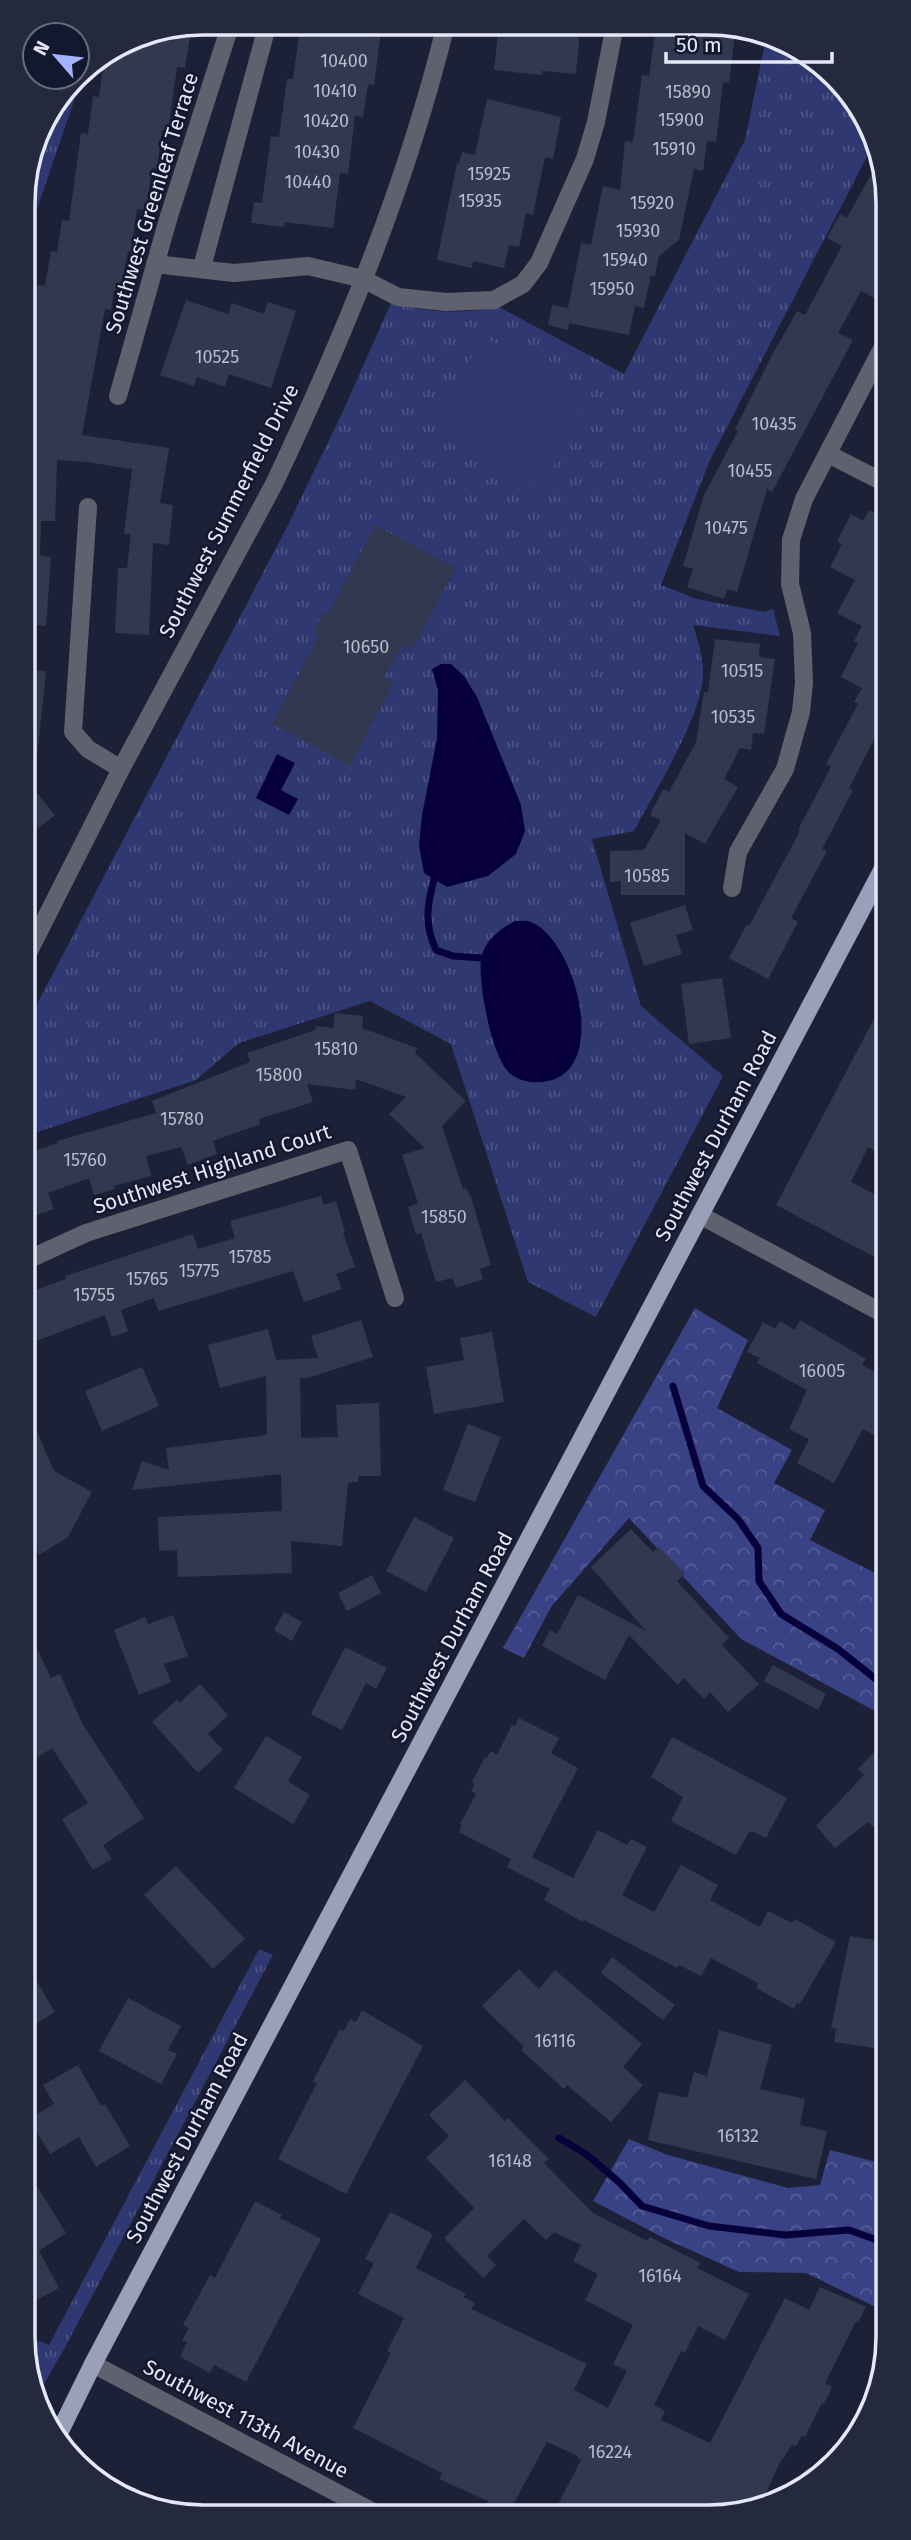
<svg xmlns="http://www.w3.org/2000/svg" width="911" height="2540" viewBox="0 0 911 2540" font-family="'Fira Sans',sans-serif">
  <style>
    .grass { fill: url(#grass-tufts) }
    .forest { fill: url(#forest-crowns) }
    .park { fill: #2f3871 }
    .water { fill: #07003b }
    .lines { fill: none; stroke-linecap: round; stroke-linejoin: round }
    .stream { stroke: #07003b; stroke-width: 7 }
    .building { fill: #333851 }
    .minor { stroke: #5f626e; stroke-width: 18 }
    .major { stroke: #9aa0b9; stroke-width: 18 }
    .labels { text-anchor: middle; dominant-baseline: central; stroke-width: 5; stroke-linejoin: round; paint-order: stroke }
    .number-label { font-size: 18px; fill: #b8bcce }
    .street-label { font-size: 21px; fill: #e4e8f8; stroke: #14182e }
    .rim { fill: none; stroke: #e4e8f8; stroke-width: 3.5 }
  </style>
  <defs>
    <pattern id="grass-tufts" width="24" height="20" patternUnits="userSpaceOnUse" patternTransform="scale(1.75)"><rect width="24" height="20" fill="#2f3871"/><path d="M3 7l-1-3M5 7V3M7 7l1-3M15 17l-1-3M17 17v-4M19 17l1-3" fill="none" stroke="#4d5586"/></pattern>
    <pattern id="forest-crowns" width="20" height="18" patternUnits="userSpaceOnUse" patternTransform="scale(1.75)"><rect width="20" height="18" fill="#384284"/><path d="M2 6a3 3 0 1 1 6 0M12 15a3 3 0 1 1 6 0" fill="none" stroke="#555d96"/></pattern>
  </defs>
  <rect width="100%" height="100%" fill="#1d2138"/>
  <path class="grass" d="M766,38L836,76L873,145L710,460L661,585L697,599L764,612L773,609L780,636L693,625C698,641 703,656 703,673C703,715 655,791 634,831L592,839L641,1006L723,1076L596,1317L528,1282L451,1044L370,1001L239,1043L196,1080L25,1136L24,1029L287,527L344,409L391,303C427,313 462,314 499,307L624,374L745,140Z
    M86,66L23,250V191L41,124Z
    M259,1949L273,1955L63,2351L38,2394L26,2372V2336L49,2345Z"/>
  <path class="forest" d="M695,1308L748,1340L717,1408L792,1450L774,1483L825,1510L810,1540L887,1579V1723L875,1711L741,1639L629,1518L551,1607L524,1658L503,1648Z
    M629,2139L668,2155L788,2188L820,2185L830,2150L888,2165V2313L806,2273L739,2272L666,2239L593,2201Z"/>
  <path class="park" d="M482,336L591,392L542,490L432,434Z"/>
  <path class="water" d="M441,664H451L464,676L477,697L521,805L525,831L516,854L488,876L447,887L424,873L419,846L422,815L437,739L438,690L432,669Z
    M277,754L295,763L281,790L298,799L289,815L256,798Z
    M515,921C520,921 527,920 531,922C575,939 610,1069 548,1081C536,1084 522,1082 512,1075C492,1062 478,983 481,959C484,941 500,929 515,921Z"/>
  <g class="lines">
    <path class="stream" d="M434,879C427,906 424,924 436,950L453,956L481,958
      M673,1386L703,1486L738,1519L758,1548L759,1581L781,1614L838,1649L887,1688
      M559,2138L586,2154L619,2182L642,2206L709,2226L785,2235L849,2230L888,2244"/>
  </g>
  <path class="building" d="M317,24H382L374,85L368,84L363,117L355,116L348,174L340,173L333,228L285,222L284,227L251,223L254,202L262,203L271,136L279,137L287,79H293L299,35L316,37Z
    M192,25L185,68L177,67L168,131L162,130L157,169L152,168L146,210L137,209L131,252L128,251L120,291L114,290L111,310L105,309L82,435L169,448L160,503L173,505L169,545L153,543L149,635L115,633L118,568H127L131,534H124L132,469L87,462L57,460L55,521H41L40,555L51,557L46,626L24,623L23,332L32,284L45,286L51,251L57,252L62,220L69,221L81,133L88,134L93,96L99,97L105,55L135,36Z
    M499,25H546L545,28L580,31L576,74L542,71V75L494,70Z
    M656,26H736L729,83L723,82L716,142L707,141L703,171L694,169L679,240L659,256L655,276L651,275L644,308L635,306L629,335L569,323L568,330L548,325L552,305L568,308L581,243L591,245L603,186L620,190L625,141L633,142L642,75L649,76Z
    M487,99L561,117L553,159L545,157L533,215L526,213L519,247L509,245L504,268L473,261L472,268L437,260L457,163L459,164L462,152L475,155Z
    M880,158L885,168V282L876,299L861,291L838,333L853,340L772,492L767,489L737,592L727,589L724,599L687,587L693,569L683,566L704,495L738,431L735,429L771,357L797,311L805,315L842,246L827,238L840,214L847,218Z
    M186,300L228,314L232,303L264,314L268,302L296,311L271,388L229,374L225,387L197,377L194,386L160,375Z
    M869,510L885,518V643L876,662L885,667V703L875,723L881,726L849,788L853,790L822,849L827,851L791,918L798,922L768,979L729,958L747,924L749,926L800,831L798,830L831,767L826,764L858,704L854,702L862,688L841,677L858,643L854,641L862,626L837,613L855,580L830,567L842,544L837,541L851,514L863,521Z
    M375,525L456,568L412,651L402,645L384,678L394,683L350,766L272,724L319,636L313,633L323,612L328,614Z
    M715,639L760,644L759,657L775,659L764,734L753,733L751,750L740,748L724,779L738,787L705,844L685,833V895H621V881L610,882V851L644,850L661,820L650,815L663,789L669,792L696,742L704,692H708Z
    M24,669L46,671L36,768L24,767Z
    M24,777L55,815L24,839Z
    M685,905L693,930L676,935L682,954L644,966L630,923Z
    M722,978L731,1038L689,1044L681,984Z
    M886,996V1157L868,1147L851,1182L886,1200V1263L776,1205Z
    M335,1013L363,1016L362,1028L417,1048L415,1053L466,1101L442,1126L463,1189L466,1188L471,1197L491,1265L480,1269L483,1279L456,1288L452,1278L436,1282L421,1233L416,1235L408,1207L418,1203L402,1155L425,1148L389,1114L406,1097L356,1079L355,1090L307,1084L313,1102L259,1119L260,1124L213,1141L217,1154L188,1165L181,1147L146,1156L151,1176L114,1186L115,1189L94,1195L89,1178L48,1193L54,1209L25,1219V1154L58,1143L57,1141L156,1113L152,1101L250,1062L247,1053L315,1030L316,1026L333,1028Z
    M321,1196L324,1205L336,1201L345,1232L343,1233L355,1267L336,1274L342,1289L304,1302L293,1271L158,1311L154,1298L121,1310L128,1331L112,1337L105,1315L25,1345V1294L66,1279L65,1276L193,1234L198,1249L235,1238L230,1221Z
    M361,1320L373,1357L308,1378H300L301,1438L338,1437L336,1405L379,1403L381,1476H358V1482L348,1483L342,1546L291,1541L292,1573L178,1577L177,1550L159,1551L158,1517L282,1511L281,1474L132,1490L142,1461L169,1470L166,1448L267,1435L266,1376L220,1388L208,1345L268,1329L276,1360L318,1358L311,1336Z
    M800,1320L866,1359L862,1365L886,1378L887,1442L863,1429L834,1483L797,1463L809,1439L789,1429L807,1390L757,1363L760,1358L747,1352L763,1322L775,1329L780,1321L795,1330Z
    M492,1332L504,1402L434,1414L426,1367L464,1360L460,1338Z
    M142,1367L159,1406L102,1431L85,1391Z
    M25,1404L54,1471L92,1492L68,1537L39,1555L25,1531Z
    M468,1424L501,1437L475,1502L443,1490Z
    M414,1517L454,1538L426,1592L386,1571Z
    M631,1529L653,1552L659,1547L685,1574L677,1581L729,1638L722,1645L759,1684L728,1712L710,1692L704,1699L684,1678L678,1685L629,1635L605,1680L542,1646L550,1630L557,1634L578,1595L646,1631L591,1567Z
    M372,1575L381,1593L347,1611L338,1593Z
    M284,1612L302,1622L292,1641L274,1630Z
    M173,1615L188,1656L164,1664L171,1682L139,1695L114,1630L145,1617L148,1624Z
    M25,1624L51,1678L60,1674L83,1725L144,1818L103,1845L112,1859L93,1870L62,1819L88,1803L52,1748L25,1765Z
    M345,1647L387,1668L376,1689L366,1683L342,1730L311,1714Z
    M773,1665L826,1694L818,1710L764,1681Z
    M200,1684L228,1715L208,1734L223,1750L198,1773L152,1722L178,1699L179,1703Z
    M519,1718L559,1738L551,1753L578,1768L532,1857L573,1878L598,1830L627,1845L631,1839L647,1847L622,1895L654,1912L681,1865L718,1885L710,1900L760,1927L768,1911L792,1923L795,1919L836,1942L800,2004L797,2003L794,2009L756,1988L758,1983L711,1958L701,1976L679,1965L677,1968L584,1920L583,1922L544,1900L550,1889L507,1867L511,1859L459,1832L462,1825L460,1824L476,1794L471,1791L475,1784L472,1782L485,1757L487,1758L491,1751L497,1755L512,1725L515,1726Z
    M266,1736L302,1757L288,1781L310,1795L293,1824L234,1788Z
    M672,1737L787,1798L766,1838L752,1831L751,1833L749,1832L736,1855L671,1821L683,1797L651,1777Z
    M887,1738V1839L868,1822L835,1848L816,1826L864,1775L858,1769Z
    M176,1866L245,1939L213,1969L144,1895Z
    M850,1936L887,1942V1992L882,2030L877,2029L874,2048L834,2042L836,2029L831,2028Z
    M612,1957L675,2005L663,2020L601,1973Z
    M26,1963L55,2012L26,2030Z
    M519,1969L539,1989L555,1970L642,2044L623,2067L643,2085L611,2122L567,2085L564,2089L521,2050L524,2047L482,2006Z
    M128,1998L181,2026L168,2050L177,2054L161,2084L99,2051Z
    M362,2010L423,2046L346,2194L278,2159L317,2083L313,2081L340,2029L344,2031L350,2019L356,2022Z
    M719,2030L772,2045L760,2089L805,2099L800,2125L827,2131L816,2179L648,2140L659,2092L687,2098L694,2072L707,2076Z
    M78,2065L101,2106L105,2104L130,2146L96,2167L79,2137L50,2154L29,2119L54,2104L43,2085Z
    M465,2080L505,2121L508,2118L549,2159L544,2163L593,2213L647,2241L650,2237L700,2263L697,2268L749,2294L725,2340L698,2326L685,2353L681,2351L654,2405L665,2411L661,2420L710,2443L785,2298L809,2310L820,2287L866,2307L858,2323L856,2321L825,2383L832,2387L824,2404L822,2403L805,2437L802,2435L796,2446L792,2444L784,2458H782L759,2508L743,2514H553L581,2460L577,2458L578,2456L547,2442L508,2514H500L485,2506L488,2501L439,2479L442,2473L353,2428L391,2353L387,2351L404,2318L358,2294L374,2263L365,2259L390,2212L433,2234L416,2268L466,2294L463,2297L475,2303L471,2309L587,2364L574,2390L608,2408L627,2371L613,2364L633,2325L585,2300L598,2274L573,2261L581,2245L554,2232L546,2240L524,2219L487,2256L496,2265L483,2278L444,2238L474,2208L426,2158L449,2136L429,2115Z
    M26,2168L66,2233L39,2251L59,2288L26,2306Z
    M255,2201L282,2215L280,2218L321,2239L246,2382L214,2365L210,2373L180,2357L187,2342L182,2340L189,2328L183,2325L210,2275L215,2278Z"/>
  <g class="lines">
    <path class="minor" d="M155,264L234,273L308,266L363,279L398,297L446,302L494,300L523,284L539,263L585,159L596,122L615,25
      M202,267L268,23
      M118,396L169,216L231,23
      M828,454L885,483
      M88,507L73,732L88,749L121,769
      M732,888L738,852L785,769L801,712L804,683L802,633L790,584L791,540L804,499L885,343
      M24,961L121,769L274,484C344,336 407,184 446,24
      M700,1215L886,1315
      M25,1261L86,1233L348,1150L395,1298
      M93,2364L377,2514"/>
    <path class="major" d="M59,2433L93,2364L886,863"/>
  </g>
  <g class="labels">
    <g class="number-label">
      <text x="344" y="61">10400</text>
      <text x="335" y="91">10410</text>
      <text x="688" y="92">15890</text>
      <text x="681" y="120">15900</text>
      <text x="326" y="121">10420</text>
      <text x="674" y="149">15910</text>
      <text x="317" y="152">10430</text>
      <text x="489" y="174">15925</text>
      <text x="308" y="182">10440</text>
      <text x="480" y="201">15935</text>
      <text x="652" y="203">15920</text>
      <text x="638" y="231">15930</text>
      <text x="625" y="260">15940</text>
      <text x="612" y="289">15950</text>
      <text x="217" y="357">10525</text>
      <text x="774" y="424">10435</text>
      <text x="750" y="471">10455</text>
      <text x="726" y="528">10475</text>
      <text x="366" y="647">10650</text>
      <text x="742" y="671">10515</text>
      <text x="733" y="717">10535</text>
      <text x="647" y="876">10585</text>
      <text x="336" y="1049">15810</text>
      <text x="279" y="1075">15800</text>
      <text x="182" y="1119">15780</text>
      <text x="85" y="1160">15760</text>
      <text x="444" y="1217">15850</text>
      <text x="250" y="1257">15785</text>
      <text x="199" y="1271">15775</text>
      <text x="147" y="1279">15765</text>
      <text x="94" y="1295">15755</text>
      <text x="822" y="1371">16005</text>
      <text x="555" y="2041">16116</text>
      <text x="738" y="2136">16132</text>
      <text x="510" y="2161">16148</text>
      <text x="660" y="2276">16164</text>
      <text x="610" y="2452">16224</text>
    </g>
    <g class="street-label">
      <text transform="translate(152 203) rotate(-73)">Southwest Greenleaf Terrace</text>
      <text transform="translate(229 511) rotate(-63)">Southwest Summerfield Drive</text>
      <text transform="translate(716 1136) rotate(-62)">Southwest Durham Road</text>
      <text transform="translate(212 1169) rotate(-18)">Southwest Highland Court</text>
      <text transform="translate(452 1637) rotate(-62)">Southwest Durham Road</text>
      <text transform="translate(187 2138) rotate(-62)">Southwest Durham Road</text>
      <text transform="translate(246 2419) rotate(28)">Southwest 113th Avenue</text>
    </g>
  </g>
  <path d="M0 0H911V2540H0ZM203 35H708A168 168 0 0 1 876 203V2337A168 168 0 0 1 708 2505H203A168 168 0 0 1 35 2337V203A168 168 0 0 1 203 35Z" fill="#25293e" fill-rule="evenodd"/>
  <path class="rim" d="M203 35H708A168 168 0 0 1 876 203V2337A168 168 0 0 1 708 2505H203A168 168 0 0 1 35 2337V203A168 168 0 0 1 203 35Z"/>
  <g transform="translate(56 56) rotate(298)"><circle r="33" fill="#14182e" stroke="#676b7f" stroke-width="2"/>
  <path d="M0-5L12 26L0 18L-12 26Z" fill="#a2b2fd"/>
  <text y="-10" font-size="19" font-weight="bold" text-anchor="middle" fill="#e4e8f8">N</text>
  </g>
  <path d="M666 52v10h166v-10" fill="none" stroke="#e4e8f8" stroke-width="3.5"/>
  <text x="676" y="52" font-size="21" fill="#e4e8f8" stroke="#14182e" stroke-width="5" paint-order="stroke">50 m</text>
</svg>
